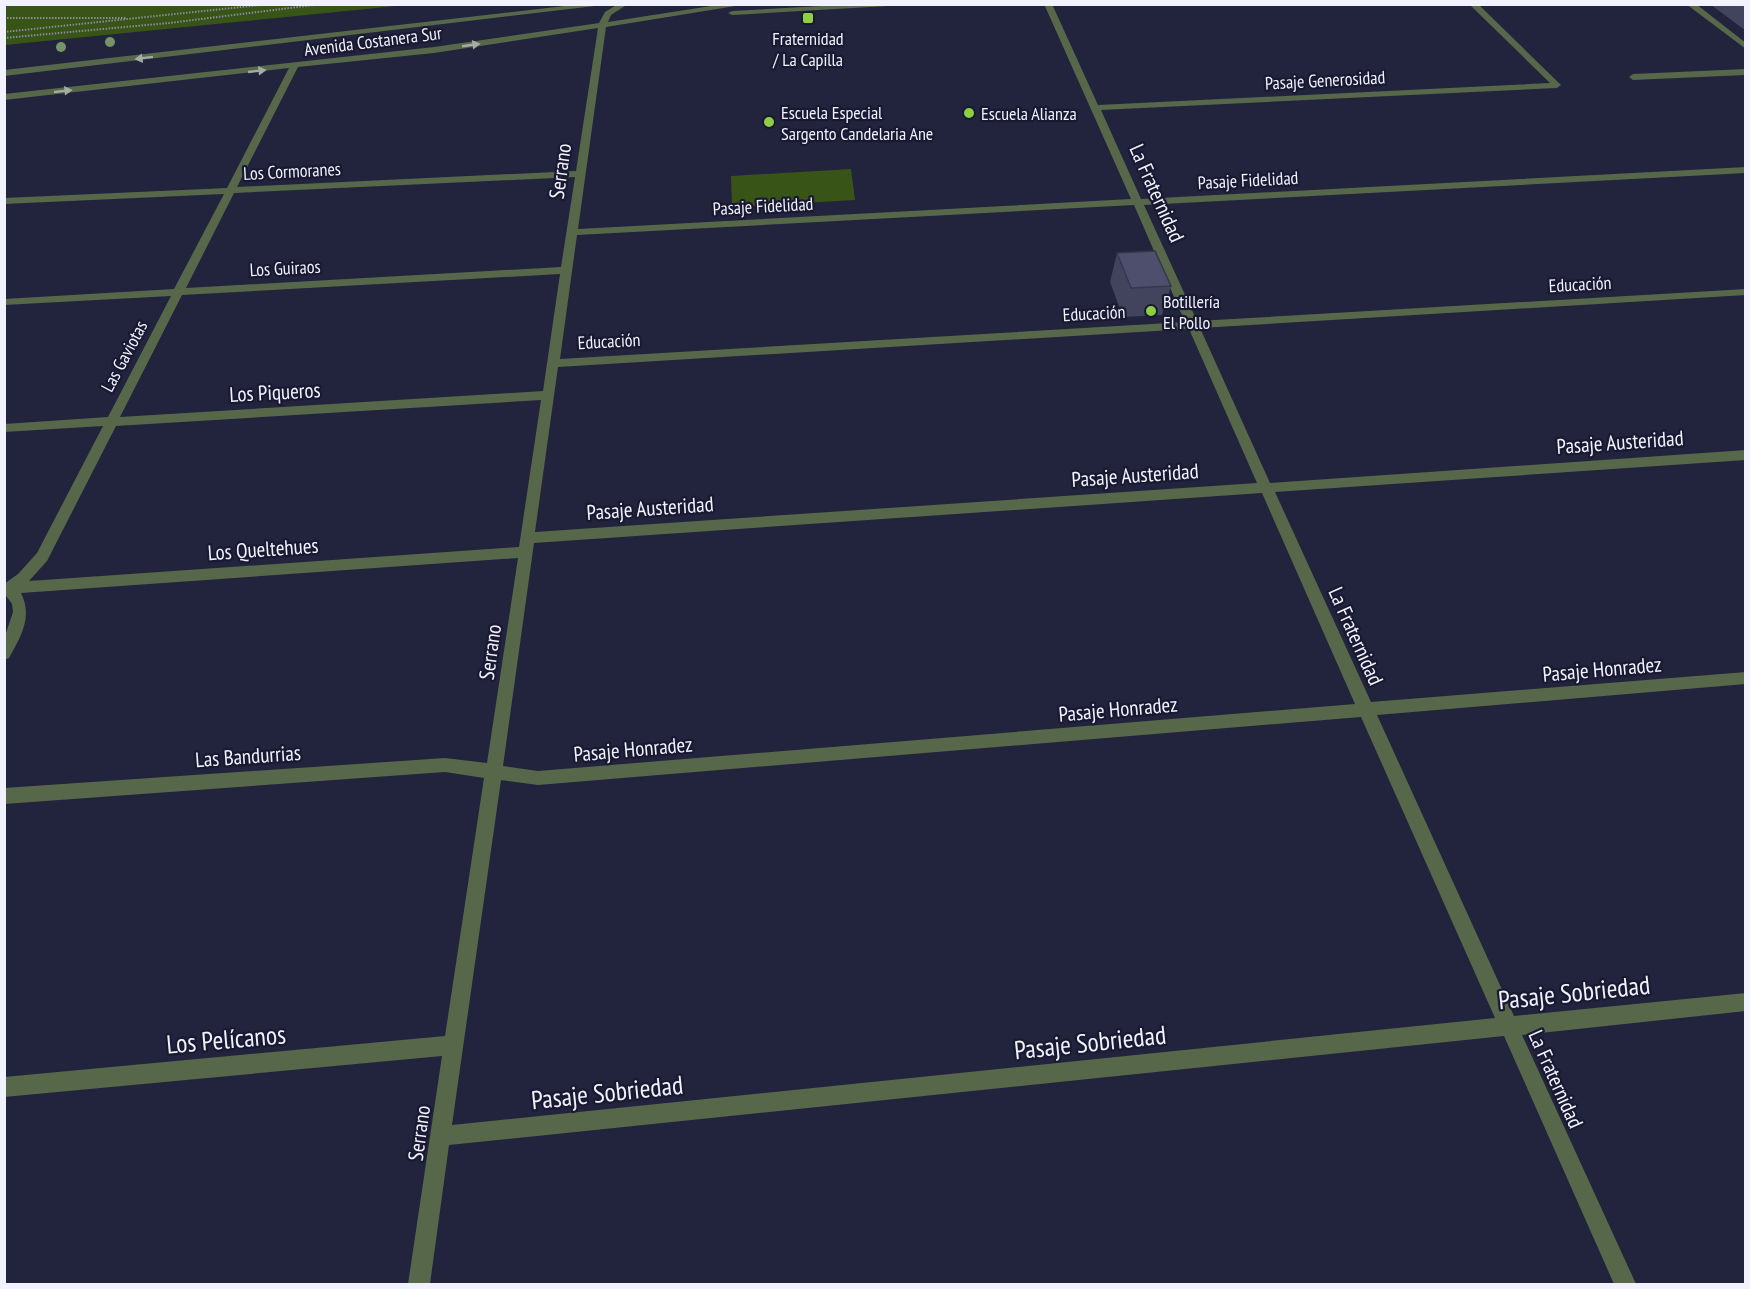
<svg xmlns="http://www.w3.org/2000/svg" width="1750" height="1289" viewBox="0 0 1750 1289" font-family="'PT Sans Narrow',sans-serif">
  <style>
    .green { fill: #385517 }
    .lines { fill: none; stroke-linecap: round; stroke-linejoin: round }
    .path { stroke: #898a9c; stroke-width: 2; stroke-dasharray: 1.5 1.5; stroke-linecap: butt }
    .minor { fill: #576749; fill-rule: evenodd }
    .tree { fill: #779468 }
    .wall { fill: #42445d }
    .building { fill: #4d4f6c; stroke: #36374c; stroke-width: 1.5 }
    .oneway { fill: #a4aca3 }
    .poi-dot { fill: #8ece43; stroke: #191932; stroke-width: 2 }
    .labels { text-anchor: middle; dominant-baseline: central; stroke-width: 4.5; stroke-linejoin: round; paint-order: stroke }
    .far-poi-label { font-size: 18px; fill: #f1f2fd; stroke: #191932; text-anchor: start }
    .far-street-label { font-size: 18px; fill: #f1f2fd; stroke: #191932 }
    .street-label { font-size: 21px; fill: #f1f2fd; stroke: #191932 }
    .near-street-label { font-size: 26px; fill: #f1f2fd; stroke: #191932 }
  </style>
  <rect width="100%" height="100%" fill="#22233c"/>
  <path class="green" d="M5,5H406L5,45Z
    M851,169L855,200L732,207L731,176Z"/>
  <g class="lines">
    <path class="path" d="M4,18H127
      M4,32L270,4
      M4,38L169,23L322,4"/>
    <path class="minor" d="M582,4H612L4,76V70Z
      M618,4H628L611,15L608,22L724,4H748L606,27L578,229L1131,199L1044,4H1052L1098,105L1550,83L1469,4H1478L1561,85L1557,88L1101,110L1141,199L1746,167V173L1144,205L1197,321L1746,289V295L1200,328L1270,483L1746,450V460L1275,492L1371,702L1746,672V684L1377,715L1514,1016L1746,993V1011L1522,1035L1636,1284H1614L1504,1036L449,1145L430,1284H408L442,1056L4,1097V1077L445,1036L484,778L445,772L4,804V788L445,758L487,763L518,558L21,593C33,617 21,636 9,658L4,660V639L13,612L12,604L4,593V584L18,574L37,553L103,426L4,432V424L108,417L171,296L4,305V299L174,289L224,194L4,204V198L227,188L289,68L4,100V94L434,47L599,23L605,12ZM598,28L576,171L237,187L298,67L434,53ZM575,177L561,267L186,288L234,193ZM1134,205L1185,322L560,359L577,235ZM560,274L543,391L120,417L182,295ZM1189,329L1257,483L535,532L558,367ZM541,400L519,547L29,581L47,561L116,426ZM1262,493L1355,704L538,771L503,766L534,543ZM1361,717L1495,1018L452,1125L501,780L538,785Z
      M858,4H923L732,15L728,13L732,11Z
      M1686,4H1696L1746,43V49Z
      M1746,69V75L1633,80L1629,77L1633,74Z"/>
  </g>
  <g class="tree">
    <circle cx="110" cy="42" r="5"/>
    <circle cx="61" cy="47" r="5"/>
  </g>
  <path class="wall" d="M1710,4H1746V31Z
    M1117,253L1171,286L1162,315L1123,317L1110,282Z"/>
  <path class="building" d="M1155,251L1171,286L1131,288L1117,253Z"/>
  <defs><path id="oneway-solid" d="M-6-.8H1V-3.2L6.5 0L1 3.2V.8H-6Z" transform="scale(1.5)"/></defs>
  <g class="oneway">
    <use href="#oneway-solid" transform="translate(471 45) rotate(-8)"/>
    <use href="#oneway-solid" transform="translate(144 58) rotate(173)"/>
    <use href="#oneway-solid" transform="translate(257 71) rotate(-6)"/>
    <use href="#oneway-solid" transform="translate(63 91) rotate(-6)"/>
  </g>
  <g class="poi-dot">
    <rect x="802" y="12" width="12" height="12" rx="3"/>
    <circle cx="969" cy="113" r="6"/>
    <circle cx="769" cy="122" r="6"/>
    <circle cx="1151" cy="311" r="6"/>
  </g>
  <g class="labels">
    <g class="far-poi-label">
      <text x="808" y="38" text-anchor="middle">Fraternidad<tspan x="808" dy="21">/ La Capilla</tspan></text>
      <text x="781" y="112">Escuela Especial<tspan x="781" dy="21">Sargento Candelaria Ane</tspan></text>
      <text x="981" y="113">Escuela Alianza</text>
      <text x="1163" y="301">Botillería<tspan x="1163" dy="21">El Pollo</tspan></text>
    </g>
    <g class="far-street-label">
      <text transform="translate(373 41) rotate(-7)">Avenida Costanera Sur</text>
      <text transform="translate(1325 80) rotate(-3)">Pasaje Generosidad</text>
      <text transform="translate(292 171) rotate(-3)">Los Cormoranes</text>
      <text transform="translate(1248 180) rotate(-3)">Pasaje Fidelidad</text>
      <text transform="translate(763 206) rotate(-3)">Pasaje Fidelidad</text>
      <text transform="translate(285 268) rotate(-3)">Los Guiraos</text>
      <text transform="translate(1580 284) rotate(-3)">Educación</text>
      <text transform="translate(1094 313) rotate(-3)">Educación</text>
      <text transform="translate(609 341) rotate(-3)">Educación</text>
      <text transform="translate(124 356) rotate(-62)">Las Gaviotas</text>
    </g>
    <g class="street-label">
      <text transform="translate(560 171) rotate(-82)">Serrano</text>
      <text transform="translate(1157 193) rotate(66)">La Fraternidad</text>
      <text transform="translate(275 392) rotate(-3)">Los Piqueros</text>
      <text transform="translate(1620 442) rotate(-4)">Pasaje Austeridad</text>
      <text transform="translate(1135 475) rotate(-4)">Pasaje Austeridad</text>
      <text transform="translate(650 508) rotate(-4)">Pasaje Austeridad</text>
      <text transform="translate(263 549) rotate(-4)">Los Queltehues</text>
      <text transform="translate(1356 636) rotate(66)">La Fraternidad</text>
      <text transform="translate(490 652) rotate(-82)">Serrano</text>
      <text transform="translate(1602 669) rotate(-5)">Pasaje Honradez</text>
      <text transform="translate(1118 709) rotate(-5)">Pasaje Honradez</text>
      <text transform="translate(633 749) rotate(-5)">Pasaje Honradez</text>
      <text transform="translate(248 756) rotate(-4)">Las Bandurrias</text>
      <text transform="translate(1556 1079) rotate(66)">La Fraternidad</text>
      <text transform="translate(419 1133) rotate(-82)">Serrano</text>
    </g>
    <g class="near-street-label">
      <text transform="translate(1574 992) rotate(-6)">Pasaje Sobriedad</text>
      <text transform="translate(226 1039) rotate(-5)">Los Pelícanos</text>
      <text transform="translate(1090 1042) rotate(-6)">Pasaje Sobriedad</text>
      <text transform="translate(607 1092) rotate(-6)">Pasaje Sobriedad</text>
    </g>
  </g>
  <rect width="1750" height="1289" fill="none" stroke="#f1f2fd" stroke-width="12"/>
</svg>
